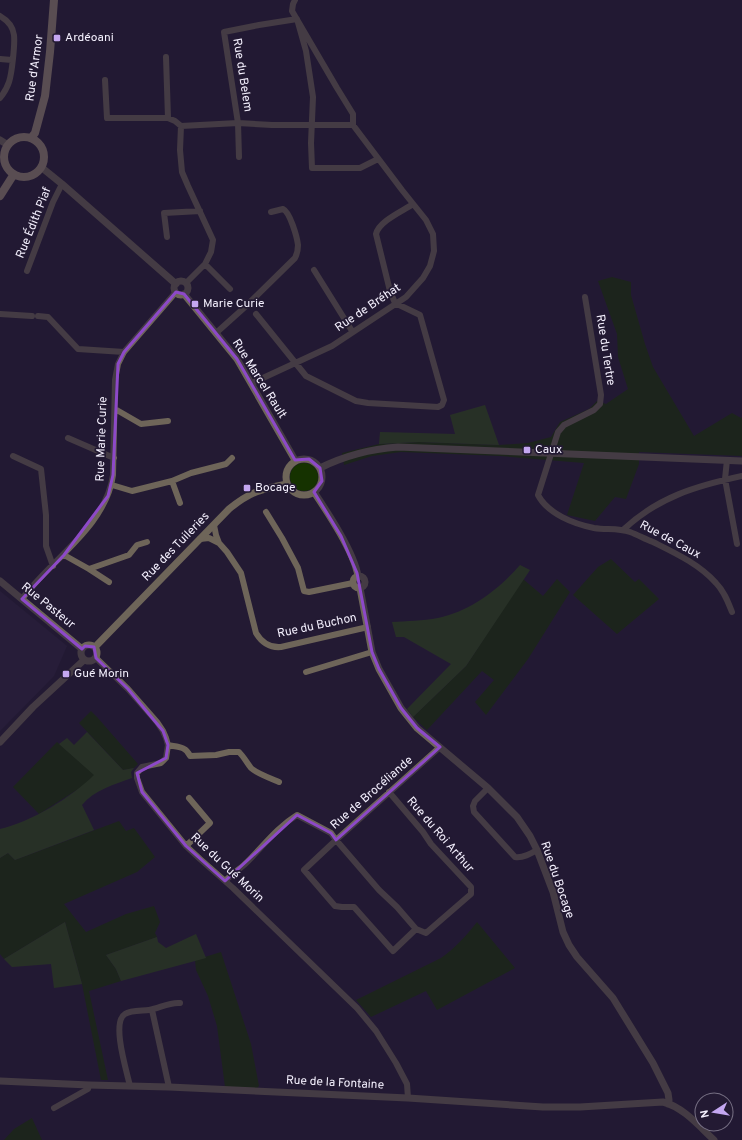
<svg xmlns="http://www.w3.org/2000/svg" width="742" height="1140" viewBox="0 0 742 1140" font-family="Overpass,sans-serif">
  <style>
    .built { fill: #2d2241 }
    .green { fill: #153200 }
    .forest { fill: #2e4d18 }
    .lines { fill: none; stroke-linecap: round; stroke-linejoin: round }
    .minor { stroke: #6e6559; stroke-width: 6 }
    .tertiary { stroke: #6e6559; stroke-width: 7 }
    .secondary { stroke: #9b8c79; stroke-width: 8 }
    .marked { fill: none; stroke: #8d49c8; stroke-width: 3; stroke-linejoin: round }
    .poi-dot { fill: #c4a7f1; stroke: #231a33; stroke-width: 1.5 }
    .labels { text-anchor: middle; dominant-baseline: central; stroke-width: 3.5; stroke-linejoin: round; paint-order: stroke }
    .poi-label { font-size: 12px; fill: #f4f0fe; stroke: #231a33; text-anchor: start }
    .street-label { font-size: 12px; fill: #f4f0fe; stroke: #231a33 }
  </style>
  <rect width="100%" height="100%" fill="#231a33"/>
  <path class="built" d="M0,591L67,646L54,676L0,731Z"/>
  <path class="green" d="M612,277L631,282V295L645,344L653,367L694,436L732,413L741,418L742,417V456L639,452V464L626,499L615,497L595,521L567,515L584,463L500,456L401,452L372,456L344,465L342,453L379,444L419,442L499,445L528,443L551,437L560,422L589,409L597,401L606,404L628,389L618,357L617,334L598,281Z
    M290 477a14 14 0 1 1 28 0a14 14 0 1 1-28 0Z
    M611,559L635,582L639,579L659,599L617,634L573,595L598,567Z
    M523,579L543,596L557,579L570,592L528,659L486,715L475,702L494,680L482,671L427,730L413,717L466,666Z
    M91,711L97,717L138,764L134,768L123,770L79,723Z
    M57,742L95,775L83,786L39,814L13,787Z
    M119,821L126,831L134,828L155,857L137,872L64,904L86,932L126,914L154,906L160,922L155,933L157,937L106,955L116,969L121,981L89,991L108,1080H101L82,984L65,922L4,959L0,954V858L8,853L15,860Z
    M477,922L515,968L437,1010L426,991L371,1017L356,1000L441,958C455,948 466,936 477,922Z
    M221,952L251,1044L259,1086L257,1088L225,1087L217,1026L208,996L196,970L195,960Z
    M32,1118L42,1140H4L14,1129Z"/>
  <path class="forest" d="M485,405L499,445L419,442L379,444L380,432L455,434L450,415Z
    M520,565L530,570L466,666L413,717L407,709L451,664L404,637H396L392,622C407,621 423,621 438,618C471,611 499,589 520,565Z
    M87,732L123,770L134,768L131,772L132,778C115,784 94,790 82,805L94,830L15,860L8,853L0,858V829C31,822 72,797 94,775L59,744L67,738L74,745Z
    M65,922L82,984L54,988L51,964L12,967L4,959Z
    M196,934L206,958L121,981L116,969L106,955L157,937L158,942L166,948Z"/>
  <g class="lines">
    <path class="minor" d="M295,0L293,4L292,11L337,88L353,114V125
      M0,16C7,20 13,27 14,35C15,44 12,73 9,82C7,88 4,93 0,98
      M166,57L168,118
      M0,59L12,60
      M105,80L107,118H168L175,121L181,126L238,123L272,125H353L402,190L426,220L433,234L434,251L430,266L423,278L406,297L332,346L252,383
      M181,126L180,150L182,172L188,186L213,240L211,252L205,264L186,283
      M239,157L238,123L224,32L259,25L297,19L306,51L313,97L311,143L312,168H360L378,159
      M167,237L164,213L200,211
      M205,264L230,289
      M314,270L352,331
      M27,271L53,202L62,184
      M585,297L601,395L600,404L594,410L564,425L558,432L538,495C548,514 574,524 594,528C606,530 618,528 630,532C638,535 645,539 653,542C675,553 699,564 716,583C724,591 728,602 732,612
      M0,314L32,316
      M256,314L306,376L356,401L368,403L438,407L442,405L444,400L420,315L395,303L390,291L376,234C379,221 403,211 413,204
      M38,316L48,317L78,349L124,352
      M216,333L245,307L295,258C297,254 298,250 298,245C297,237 290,212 283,209L271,212
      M115,409L141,424L168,421
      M68,438L114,458
      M13,456L41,469L46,515V546L53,566
      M727,460L725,479L737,544
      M172,481L180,503
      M112,485L132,491L172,481L191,473L226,464L232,458
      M266,512L282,538L298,568L304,591L309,592L353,583
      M214,525L216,535L219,543
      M623,530C658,497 696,486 742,476
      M200,539L209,538L219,543L227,552L241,573L256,633C262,643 270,648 281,647L368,627
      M64,555L89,569L129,555L137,545L147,542
      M89,569L109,582
      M22,599C50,560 106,527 113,475L115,380L118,364L124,352L176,292
      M96,658L128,689L157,722L163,731L166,738L168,745L166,758L161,763L142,767L137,773V778L142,792L186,846L200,859L233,888L357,1008L376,1031L396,1063L407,1084L408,1098
      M306,672L372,652
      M168,745C177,747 186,746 190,756L216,755L229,752H239C244,757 247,763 251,768C256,773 272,779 279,782
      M488,788L475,801L473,806L474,812L515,857C523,858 530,854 537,850
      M389,792L423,832L431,844L471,887V894L426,933L416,929L397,907L379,890L336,840L304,870L335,906L342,907H354L393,951L416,929
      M186,846L210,823L189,798
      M225,881C231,875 238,870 244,865C262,848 276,828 297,815L331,833L336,840L440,747
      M152,1010L169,1087
      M130,1086C127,1072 111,1022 125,1014C131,1010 143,1011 149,1010C160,1008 169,1002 180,1003
      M54,1108L88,1089L89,1085"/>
    <path class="tertiary" d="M0,140L8,145
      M41,167L62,184L176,284
      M174 288a7 7 0 1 1 14 0a7 7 0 1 1-14 0Z
      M184,294L237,359L295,460
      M286 477a18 18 0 1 1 36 0a18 18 0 1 1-36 0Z
      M320,468C344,456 371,449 398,447L742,461
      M314,492C328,513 354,552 358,576
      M353 582a6 6 0 1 1 12 0a6 6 0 1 1-12 0Z
      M0,581L82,649
      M360,588L372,652L379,669L401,708L417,728L488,788L517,817L530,836L537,850L553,892L563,932L569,945L577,957L613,998L653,1063L668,1093L669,1100L668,1104
      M81 653a8 8 0 1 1 16 0a8 8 0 1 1-16 0Z
      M95,647L229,509C250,492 261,489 287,484
      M0,742L33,707L84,660
      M0,1081L89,1085L169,1087L408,1098L543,1107H580L663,1102C683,1107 699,1126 714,1140"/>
    <path class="secondary" d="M4 157a20 20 0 1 1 40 0a20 20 0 1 1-40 0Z
      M31,138L35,133L45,96L50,52L54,0
      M0,196L14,174"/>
  </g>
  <path d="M0 0H742V1140H0ZM176,292L184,294L237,359L295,460L309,459L320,468L322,481L314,492L341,536L357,573L372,652L379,669L401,708L417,728L440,747L336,840L331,833L297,815L225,881L186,846L142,792L137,773L166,758L168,745L163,731L128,689L96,658L94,647L85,646L82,649L22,599L64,555L108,496L113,475L118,364L124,352Z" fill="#231a33" fill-opacity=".55" fill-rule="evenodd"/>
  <path class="marked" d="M176,292L184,294L237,359L295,460L309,459L320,468L322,481L314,492L341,536L357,573L372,652L379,669L401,708L417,728L440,747L336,840L331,833L297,815L225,881L186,846L142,792L137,773L166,758L168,745L163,731L128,689L96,658L94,647L85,646L82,649L22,599L64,555L108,496L113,475L118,364L124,352Z"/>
  <g class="poi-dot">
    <rect x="53" y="34" width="8" height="8" rx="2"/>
    <rect x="191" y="300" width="8" height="8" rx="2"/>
    <rect x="523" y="446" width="8" height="8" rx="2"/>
    <rect x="243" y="484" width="8" height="8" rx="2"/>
    <rect x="62" y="670" width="8" height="8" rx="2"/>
  </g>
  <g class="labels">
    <g class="poi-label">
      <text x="65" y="38">Ardéoani</text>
      <text x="203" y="304">Marie Curie</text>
      <text x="535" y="450">Caux</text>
      <text x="255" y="488">Bocage</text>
      <text x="74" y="674">Gué Morin</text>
    </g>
    <g class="street-label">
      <text transform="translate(35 68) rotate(-82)">Rue d'Armor</text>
      <text transform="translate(242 75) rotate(81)">Rue du Belem</text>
      <text transform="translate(34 223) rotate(-68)">Rue Édith Piaf</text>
      <text transform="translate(368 308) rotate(-34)">Rue de Bréhat</text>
      <text transform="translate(605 350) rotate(81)">Rue du Tertre</text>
      <text transform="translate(259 379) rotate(58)">Rue Marcel Rault</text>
      <text transform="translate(102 439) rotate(-88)">Rue Marie Curie</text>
      <text transform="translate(670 540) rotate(28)">Rue de Caux</text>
      <text transform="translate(176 547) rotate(-46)">Rue des Tuileries</text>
      <text transform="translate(48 606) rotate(39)">Rue Pasteur</text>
      <text transform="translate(317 626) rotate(-12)">Rue du Buchon</text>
      <text transform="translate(372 793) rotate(-41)">Rue de Brocéliande</text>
      <text transform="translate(440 835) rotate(49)">Rue du Roi Arthur</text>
      <text transform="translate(227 868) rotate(43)">Rue du Gué Morin</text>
      <text transform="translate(557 880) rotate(71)">Rue du Bocage</text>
      <text transform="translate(335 1083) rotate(3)">Rue de la Fontaine</text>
    </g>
  </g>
  <g transform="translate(714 1112) rotate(258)"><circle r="19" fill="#231a33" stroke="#777084"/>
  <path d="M0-3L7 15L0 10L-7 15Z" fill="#c4a7f1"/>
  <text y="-6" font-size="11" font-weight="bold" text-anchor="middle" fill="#f4f0fe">N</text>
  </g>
</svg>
